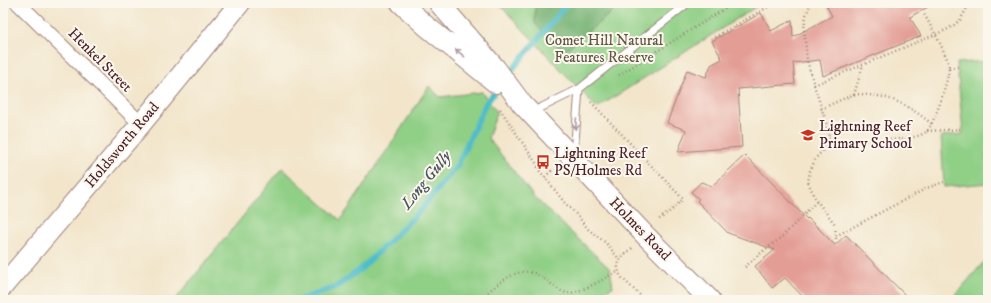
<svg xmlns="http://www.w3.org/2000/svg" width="991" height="303" viewBox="0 0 991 303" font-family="'IM FELL DW Pica',serif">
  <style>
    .green { fill: #90cf86; stroke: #6d7758 }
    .forest { fill: #74b273; stroke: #5f684f }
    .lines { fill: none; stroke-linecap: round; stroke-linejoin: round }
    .stream { stroke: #50bdc9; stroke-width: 5.5 }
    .building { fill: #e39d95 }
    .lane-casing { stroke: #9e827a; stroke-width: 9 }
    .street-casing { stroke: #9e827a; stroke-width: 16 }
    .secondary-casing { stroke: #9e827a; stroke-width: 22 }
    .path { stroke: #9e827a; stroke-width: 2.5; stroke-dasharray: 1 3; stroke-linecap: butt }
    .lane { stroke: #fff; stroke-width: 7 }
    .street { stroke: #fff; stroke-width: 14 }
    .secondary { stroke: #fff; stroke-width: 20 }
    .oneway { stroke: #ae9aa0 }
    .labels { text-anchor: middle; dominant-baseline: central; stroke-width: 4; stroke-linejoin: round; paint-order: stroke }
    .park-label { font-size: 15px; fill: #5f5446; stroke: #fbf7ec }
    .street-label { font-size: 15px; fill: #4a1f2b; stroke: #fbf7ec }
    .poi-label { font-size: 15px; fill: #4a1f2b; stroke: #fbf7ec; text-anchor: start }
    .water-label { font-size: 16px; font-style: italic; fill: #4c5662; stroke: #fbf7ec }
  </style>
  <rect width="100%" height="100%" fill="#fbf7ec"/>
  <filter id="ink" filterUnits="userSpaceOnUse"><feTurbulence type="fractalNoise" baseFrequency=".025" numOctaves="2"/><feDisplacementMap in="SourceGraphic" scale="8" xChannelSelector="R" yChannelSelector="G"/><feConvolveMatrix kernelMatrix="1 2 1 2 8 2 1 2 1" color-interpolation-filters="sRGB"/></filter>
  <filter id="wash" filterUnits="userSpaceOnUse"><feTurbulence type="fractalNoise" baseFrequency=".012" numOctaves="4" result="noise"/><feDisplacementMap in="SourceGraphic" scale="16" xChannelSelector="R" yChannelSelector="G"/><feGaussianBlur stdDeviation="0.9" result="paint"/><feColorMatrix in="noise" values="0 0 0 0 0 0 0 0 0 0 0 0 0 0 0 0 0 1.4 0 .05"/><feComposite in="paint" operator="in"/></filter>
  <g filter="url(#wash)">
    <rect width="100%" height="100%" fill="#f2e5ca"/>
    <path class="green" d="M498,3H762L597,108Z
      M988,61V183L944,187L941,136L963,134L957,63Z
      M429,86L440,97L482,92L497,113L488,138L534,197L610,269L613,287L581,300H175L282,168L340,220L349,208Z
      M988,257V300H951Z"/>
    <path class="forest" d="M535,3H623L564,51L535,24Z"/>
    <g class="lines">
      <path class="stream" d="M506,77L568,3
        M298,300L336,287L361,269L419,212L457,166L486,103L499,87"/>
    </g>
    <g id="blocks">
      <path class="building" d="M825,3H935L910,17L921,36L823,76L820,60L793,63L795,84L738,89L742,147L678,152L686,130L667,123L687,70L706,77L711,65L722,59L712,41L761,13L771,31L792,20L793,37L832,16Z
        M745,155L807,219L808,218L835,245L846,235L910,300H806L785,278L772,288L755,266L775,250L728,233L697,201L699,199L691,192L701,182L712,186Z"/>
    </g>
  </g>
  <g filter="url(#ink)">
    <use href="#blocks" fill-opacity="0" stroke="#9e827a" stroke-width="1"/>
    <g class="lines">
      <defs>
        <path id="lane" d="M532,112L579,89L688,3
          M574,155L579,89"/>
        <path id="street" d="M18,3L141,124"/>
        <path id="secondary" d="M401,3L425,25L496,83
          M439,3L496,69L522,104L644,234L710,300
          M3,286L141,124L240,3"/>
      </defs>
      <use href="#lane" class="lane-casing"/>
      <use href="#street" class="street-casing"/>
      <use href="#secondary" class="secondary-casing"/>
      <path class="path" d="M811,3L806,15L804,28L807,60L814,85L826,122L830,142
        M711,39L775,3
        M949,68L958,67
        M619,75L734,3
        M814,85L946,30L954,25L960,20L970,3
        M854,95L863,65
        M591,102L683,199L673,209L657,221
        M500,109L538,166
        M821,109C832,104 842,99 853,95C858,94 863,94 868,95C894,96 913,109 932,124
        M927,131L962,129
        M545,177L551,171L543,162L538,166V169L547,180L564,202L577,215L588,229L606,243L620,260
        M836,236L927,188L944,182
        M836,239L835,224L816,200L808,182L810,171L816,158L830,142L906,139C912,137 921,136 926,132C934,126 949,78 949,68C949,57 930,25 924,14
        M632,248C622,258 613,261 621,277L645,300
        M745,267L762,252L782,237L817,201
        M479,300C494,288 514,266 534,273C539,275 543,278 547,281C553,285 560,292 568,293C578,293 594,284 602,280C608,277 612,273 619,272"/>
      <use href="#lane" class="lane"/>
      <use href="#street" class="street"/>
      <use href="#secondary" class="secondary"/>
    </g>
    <defs><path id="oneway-shaft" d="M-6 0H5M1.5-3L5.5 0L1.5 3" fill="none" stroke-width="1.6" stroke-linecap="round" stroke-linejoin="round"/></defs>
    <g class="oneway">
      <use href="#oneway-shaft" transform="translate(460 53) rotate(-141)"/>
      <use href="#oneway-shaft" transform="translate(576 124) rotate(94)"/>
    </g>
  </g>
  <defs>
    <symbol id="school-bare" viewBox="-9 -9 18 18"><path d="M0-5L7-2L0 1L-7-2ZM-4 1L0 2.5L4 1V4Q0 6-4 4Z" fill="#c8321e" stroke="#fbf7ec" stroke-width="2.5" paint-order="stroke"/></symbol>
    <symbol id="bus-bare" viewBox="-9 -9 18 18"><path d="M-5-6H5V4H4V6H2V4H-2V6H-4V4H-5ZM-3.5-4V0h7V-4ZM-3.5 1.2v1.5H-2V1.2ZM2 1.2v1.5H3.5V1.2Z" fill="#c8321e" stroke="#fbf7ec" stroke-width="2.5" paint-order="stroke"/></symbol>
  </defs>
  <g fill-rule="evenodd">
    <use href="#school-bare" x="798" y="125" width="20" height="20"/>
    <use href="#bus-bare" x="533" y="152" width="20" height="20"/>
  </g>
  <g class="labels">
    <g class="park-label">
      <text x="604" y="40">Comet Hill Natural<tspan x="604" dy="17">Features Reserve</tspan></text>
    </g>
    <g class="street-label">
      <text transform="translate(100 60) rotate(45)">Henkel Street</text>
      <text transform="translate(122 145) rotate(-50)">Holdsworth Road</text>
      <text transform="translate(640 229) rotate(46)">Holmes Road</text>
    </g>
    <g class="poi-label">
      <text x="819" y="126">Lightning Reef<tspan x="819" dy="17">Primary School</tspan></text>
      <text x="554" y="153">Lightning Reef<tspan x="554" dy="17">PS/Holmes Rd</tspan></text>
    </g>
    <g class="water-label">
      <text transform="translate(426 180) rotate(-51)">Long Gully</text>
    </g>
  </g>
  <rect width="991" height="303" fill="none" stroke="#fbf7ec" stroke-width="16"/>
</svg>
